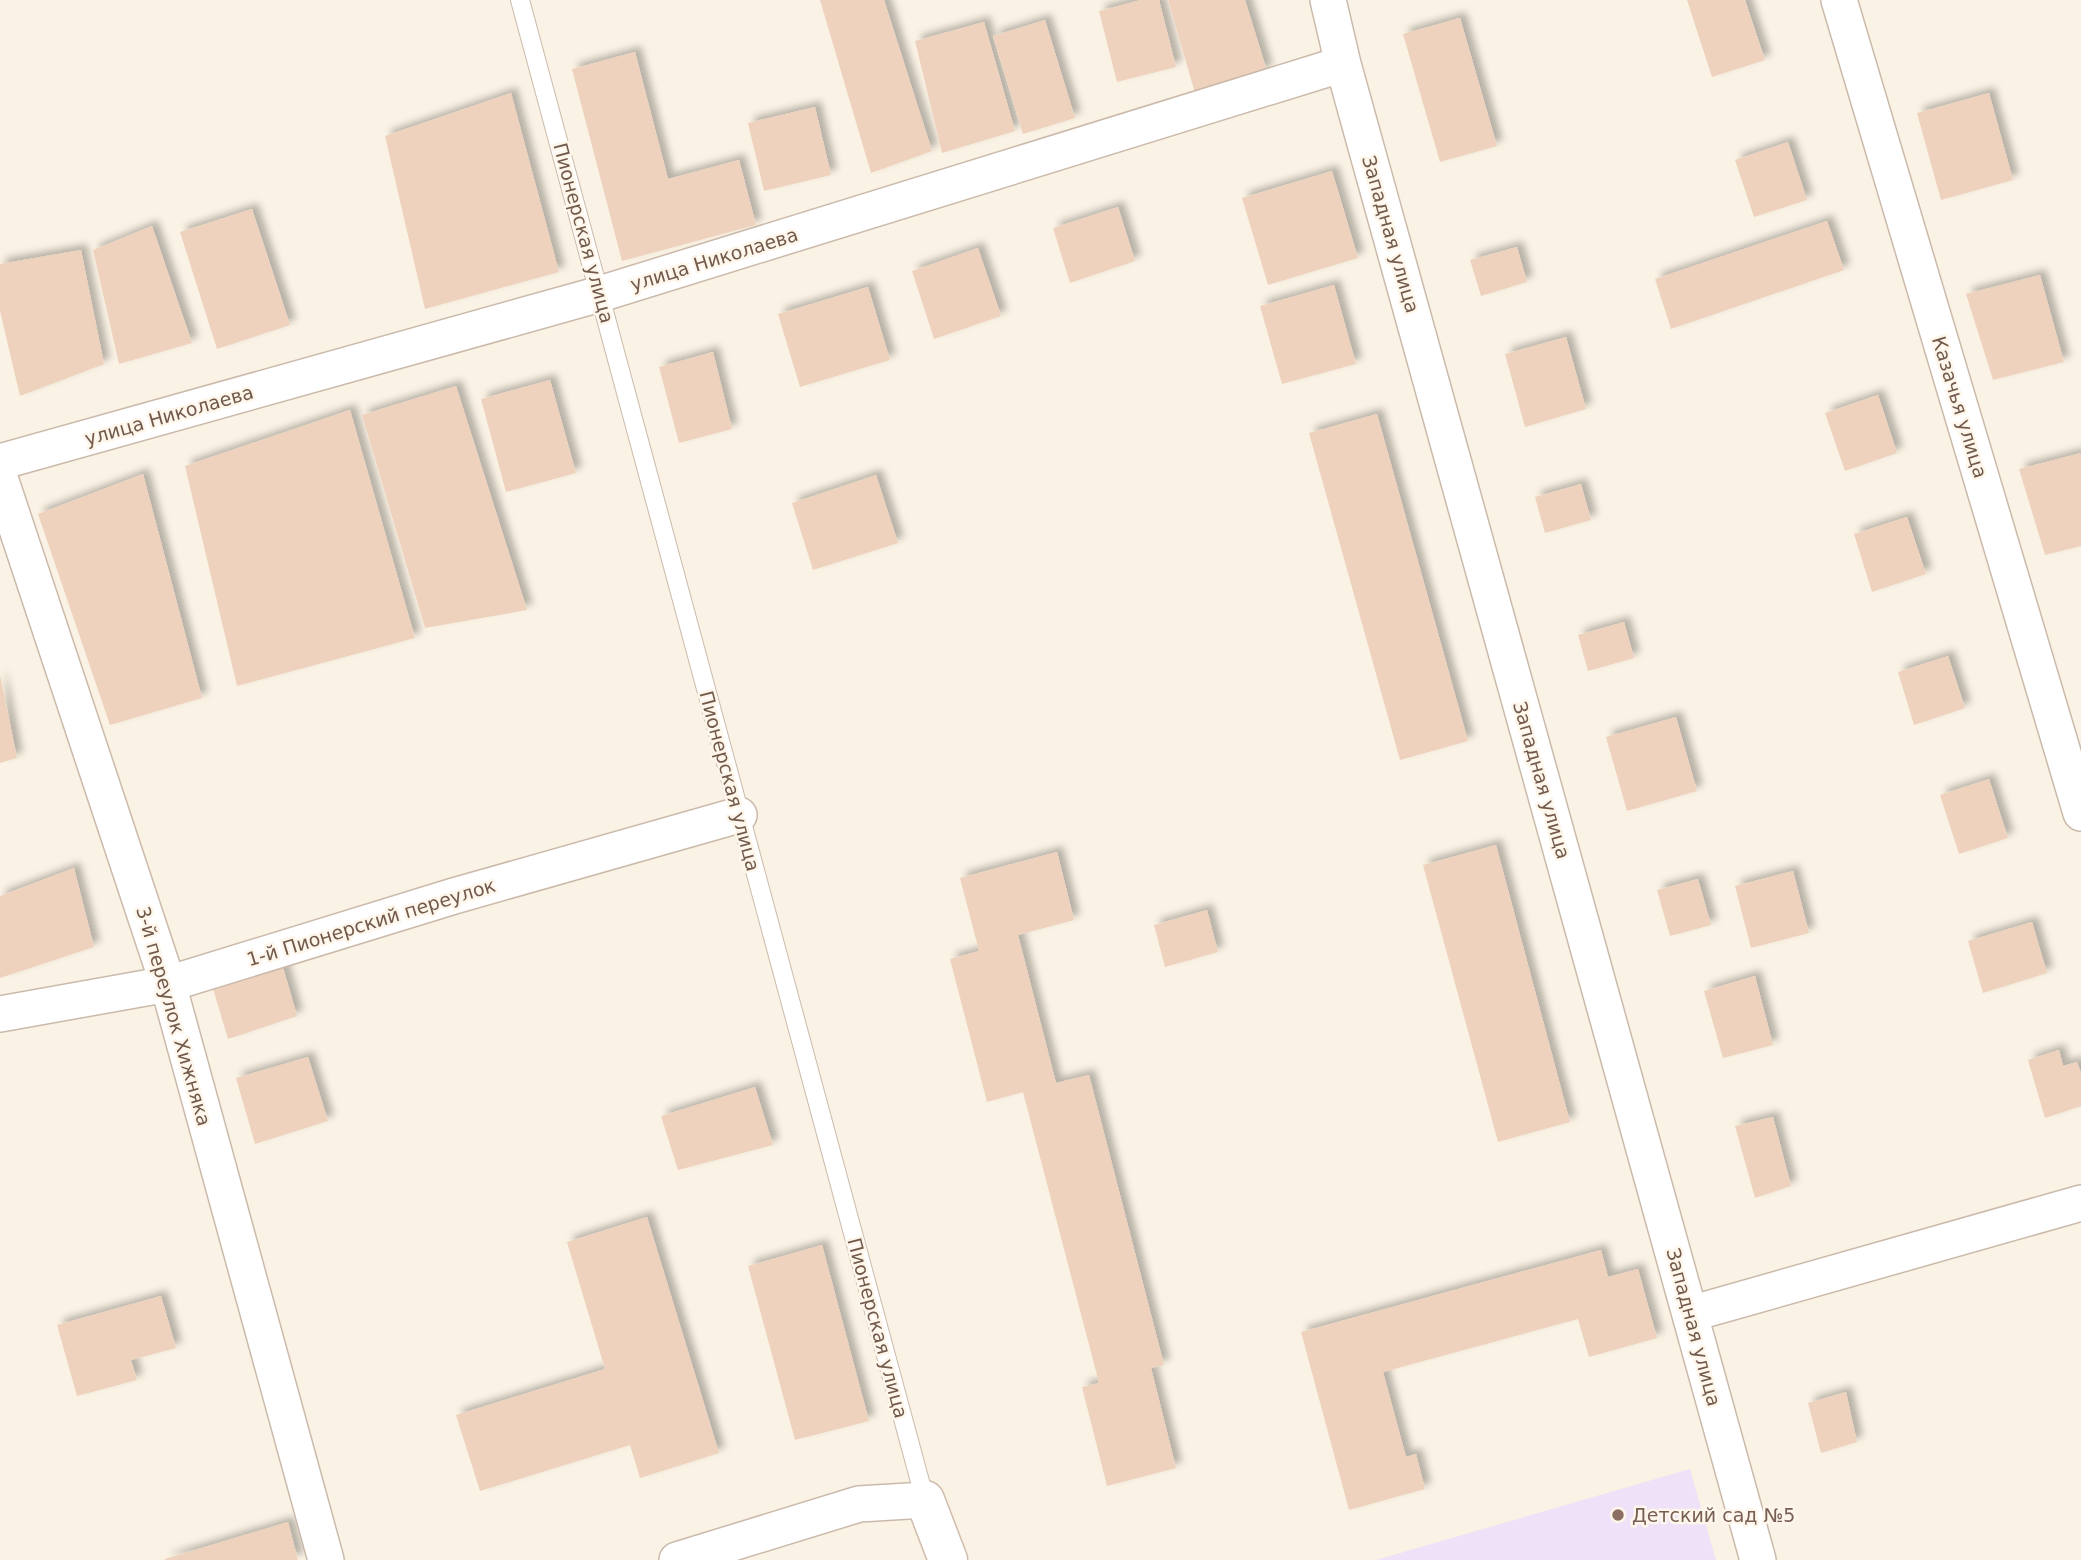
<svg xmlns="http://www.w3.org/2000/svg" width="2081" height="1560" viewBox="0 0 2081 1560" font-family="'DejaVu Sans',sans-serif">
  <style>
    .education { fill: #efe1f7 }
    .building { fill: #eed2be; filter: url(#shadow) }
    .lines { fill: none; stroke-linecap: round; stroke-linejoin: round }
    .lane-casing { stroke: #cbbaab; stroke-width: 20 }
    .street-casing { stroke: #cbbaab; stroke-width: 38 }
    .secondary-casing { stroke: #d0bcac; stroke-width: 41 }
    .lane { stroke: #fff; stroke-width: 18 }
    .street { stroke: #fff; stroke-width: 35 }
    .secondary { stroke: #fff; stroke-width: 38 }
    .education-dot { fill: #8d6e63; stroke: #fef6ea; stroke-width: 2.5 }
    .labels { text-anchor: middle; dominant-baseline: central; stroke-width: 5; stroke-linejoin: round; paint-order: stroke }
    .street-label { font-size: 19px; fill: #715a4c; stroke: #fef6ea }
    .education-label { font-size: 19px; fill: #785e54; stroke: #fef6ea; text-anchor: start }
  </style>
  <defs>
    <filter id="shadow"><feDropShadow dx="6" dy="-6" stdDeviation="3.5" flood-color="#0004"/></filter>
  </defs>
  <rect width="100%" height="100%" fill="#faf2e4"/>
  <path class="education" d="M1690,1469L1716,1560H1376Z"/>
  <path class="building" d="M820,0H884L932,151L871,173Z
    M1141,0H1159L1176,67L1117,82L1099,11Z
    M1168,0H1245L1267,71L1195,93Z
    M1687,0H1745L1765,60L1712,77Z
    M1460,18L1497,146L1440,162L1403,34Z
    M1045,20L1075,118L1023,134L993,36Z
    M984,22L1015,131L942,153L915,41Z
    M635,52L668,179L739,160L756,225L622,261L572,69Z
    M511,93L559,272L425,309L385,136Z
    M1989,93L2013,180L1941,200L1917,113Z
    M815,107L831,175L764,191L748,123Z
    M1788,142L1807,200L1754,217L1735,160Z
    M1332,171L1358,258L1268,285L1242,198Z
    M1118,207L1135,261L1070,283L1053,228Z
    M252,209L290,325L217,349L180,232Z
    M1827,221L1844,270L1671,329L1655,279Z
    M152,226L192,343L119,364L93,250Z
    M1517,247L1527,282L1481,296L1470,260Z
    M978,248L1001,316L934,339L912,271Z
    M81,250L104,364L20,396L0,311V264Z
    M2040,275L2064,362L1993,380L1966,294Z
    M1334,285L1356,364L1282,384L1260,306Z
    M868,287L890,360L800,387L778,314Z
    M1566,337L1586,409L1525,427L1505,354Z
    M713,352L732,429L679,443L659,367Z
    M550,380L576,473L506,492L481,399Z
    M456,386L527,610L425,628L362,415Z
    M1878,395L1897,453L1845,471L1825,413Z
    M350,410L415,638L237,686L185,466Z
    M1377,414L1468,741L1400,760L1309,433Z
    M2081,453V546L2045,555L2019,469Z
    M143,474L202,698L110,725L38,514Z
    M876,475L898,543L813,570L792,503Z
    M1581,484L1591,520L1545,533L1535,497Z
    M1907,517L1926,574L1872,592L1854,534Z
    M1624,622L1634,658L1588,671L1578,635Z
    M1948,656L1965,708L1914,725L1898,672Z
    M0,675L17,758L0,763Z
    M1676,717L1697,791L1627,811L1606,737Z
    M1989,779L2008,838L1959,854L1940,795Z
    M1496,845L1570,1122L1498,1142L1423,865Z
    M1057,852L1074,920L1018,935L1056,1083L1089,1075L1164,1365L1151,1368L1176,1468L1107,1486L1082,1387L1099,1383L1023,1092L987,1102L950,959L979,951L960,878Z
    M74,868L94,947L0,978V896Z
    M1793,871L1809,933L1751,948L1735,886Z
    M1698,879L1711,925L1670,936L1657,890Z
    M1207,910L1218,952L1165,967L1154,925Z
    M2032,922L2047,973L1983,993L1968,941Z
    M278,950L297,1016L228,1039L208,972Z
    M1755,976L1773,1045L1723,1058L1704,991Z
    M2059,1050L2063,1066L2077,1062L2081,1073V1106L2045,1118L2028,1060Z
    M308,1057L328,1121L255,1144L236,1078Z
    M755,1087L773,1145L678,1170L661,1116Z
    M1773,1117L1791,1186L1755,1198L1735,1126Z
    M647,1217L719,1453L640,1478L630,1445L480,1491L456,1415L605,1369L567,1242Z
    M822,1245L869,1421L795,1440L748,1266Z
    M1601,1250L1608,1277L1638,1269L1657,1338L1589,1357L1578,1319L1383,1372L1406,1457L1416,1454L1425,1489L1349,1510L1301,1332Z
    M161,1296L176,1348L131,1360L137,1380L77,1396L57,1325Z
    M1846,1392L1857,1442L1821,1453L1808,1403Z
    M288,1522L298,1560H165V1559Z"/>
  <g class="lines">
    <defs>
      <path id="lane" d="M520,0L925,1500"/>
      <path id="street" d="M1328,0L1343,64L1758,1560
        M1839,0L2081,813
        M0,462L600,294L1343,64
        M0,478L168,984L326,1560
        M0,1014L168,984L454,896L739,815
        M1690,1314L2081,1203
        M677,1560L859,1504L925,1500"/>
      <path id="secondary" d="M925,1500L948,1560"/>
    </defs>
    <use href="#lane" class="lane-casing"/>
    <use href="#street" class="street-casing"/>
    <use href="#secondary" class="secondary-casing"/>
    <use href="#lane" class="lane"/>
    <use href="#street" class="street"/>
    <use href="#secondary" class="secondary"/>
  </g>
  <circle class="education-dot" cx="1618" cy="1515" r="7"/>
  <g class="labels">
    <g class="street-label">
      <text transform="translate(584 233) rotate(75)">Пионерская улица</text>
      <text transform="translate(1391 234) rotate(74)">Западная улица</text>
      <text transform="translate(714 259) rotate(-17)">улица Николаева</text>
      <text transform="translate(1960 407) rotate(73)">Казачья улица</text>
      <text transform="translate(169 415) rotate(-16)">улица Николаева</text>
      <text transform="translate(1542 780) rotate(74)">Западная улица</text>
      <text transform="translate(730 781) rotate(75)">Пионерская улица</text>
      <text transform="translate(371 922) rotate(-17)">1-й Пионерский переулок</text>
      <text transform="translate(174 1016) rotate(74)">3-й переулок Хижняка</text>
      <text transform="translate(1694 1327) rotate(75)">Западная улица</text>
      <text transform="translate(878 1328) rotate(75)">Пионерская улица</text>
    </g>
    <g class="education-label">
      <text x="1632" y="1515">Детский сад №5</text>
    </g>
  </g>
</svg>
